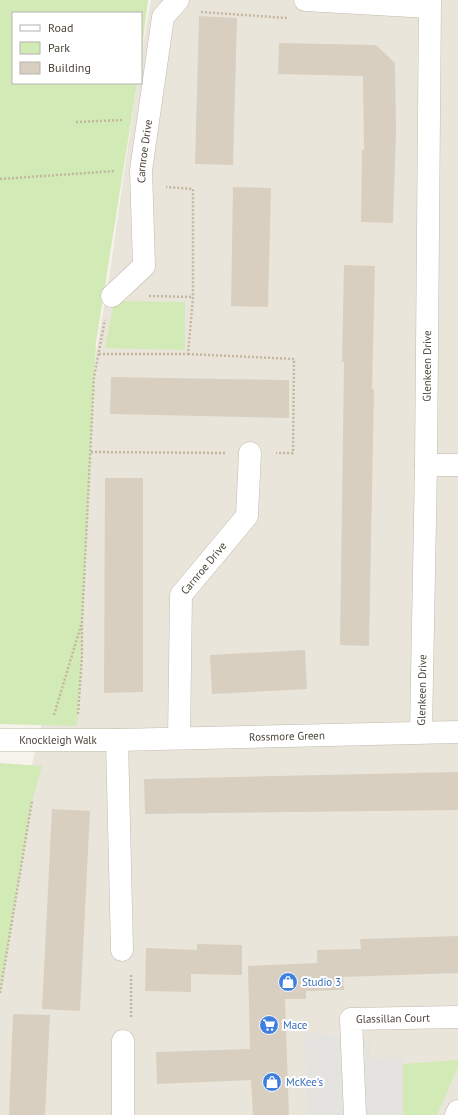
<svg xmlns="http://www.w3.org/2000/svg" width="458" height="1115" viewBox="0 0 458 1115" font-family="'PT Sans',sans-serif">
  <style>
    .residential { fill: #eae5da }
    .green { fill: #d2eab5 }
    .parking { fill: #e5e3e0 }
    .building { fill: #d8cfc1 }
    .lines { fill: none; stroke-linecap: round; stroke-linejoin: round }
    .minor-casing { stroke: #c2bbae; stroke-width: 23 }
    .path { stroke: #c4b79f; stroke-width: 2.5; stroke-dasharray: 2 2; stroke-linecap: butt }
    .minor { stroke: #fff; stroke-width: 22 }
    .labels { text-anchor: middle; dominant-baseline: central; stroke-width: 4; stroke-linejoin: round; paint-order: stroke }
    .street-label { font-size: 11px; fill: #4b4439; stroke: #fff }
    .shop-label { font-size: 11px; fill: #366cbe; stroke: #fff; text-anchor: start }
  </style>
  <rect width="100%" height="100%" fill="#f6f3ec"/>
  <path class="residential" d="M151,0H458V1115H0V965L25,793L79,572L91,452L96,352L108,285L137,83H141V57Z"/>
  <path class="green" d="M0,0H148L141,57V13H13V83H137L96,343L82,622V657L77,726L0,724Z
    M114,301L185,302V350L105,348Z
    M0,763L42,766L32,801L0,993Z
    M458,1060V1067L437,1115H403V1064Z"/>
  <path class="parking" d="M304,1030L351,1040L370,1042V1058L403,1057V1115H307Z"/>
  <path class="building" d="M199,16L237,18L233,165L195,164Z
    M279,43L376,45L395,63L396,131L393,223L361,222L362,150H364L363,76L278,74Z
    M233,187L271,188L268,307L231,306Z
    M344,265L375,266L372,389H374L369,646L340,645L344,362H342Z
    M111,377L289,380V418L110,414Z
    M105,478H143V692L104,693Z
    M305,650L307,689L212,694L210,655Z
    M458,772V810L145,814L144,779Z
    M52,809L90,811L80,1011L42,1009Z
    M458,936V973L343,977L344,990L306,991V999H285L289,1115H253L251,1080L157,1084L156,1052L250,1049L248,966L317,963V950L361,949L360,939Z
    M197,944L242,945V975L191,974V992L145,991L146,948L197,950Z
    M13,1014L50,1015L45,1115H9Z"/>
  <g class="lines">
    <defs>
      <g id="minor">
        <path d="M305,0L429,7"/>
        <path id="s1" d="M112,296L144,266L141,170L163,17L178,0"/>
        <path d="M426,465H458"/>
        <path id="s2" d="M421,732L426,465L430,0"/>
        <path id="s3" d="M179,738L181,595L247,516L250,453"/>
        <path id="s4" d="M0,740H117L458,732"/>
        <path d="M117,740L122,950"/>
        <path d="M123,1041V1115"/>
        <path id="s5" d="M355,1115L351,1019L458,1017"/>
        <path d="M456,1115L458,1111"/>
      </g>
    </defs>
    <use href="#minor" class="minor-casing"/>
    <path class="path" d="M201,12L287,18
      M76,122L122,120
      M0,179L115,171
      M149,296L193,297
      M99,354H188L193,297V189L166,187
      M188,354L294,359L293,453H276
      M91,452L225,453
      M78,714L82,657V625
      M54,715L82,622L94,377L105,320
      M0,993L32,801
      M131,1017V974"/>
    <use href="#minor" class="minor"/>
  </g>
  <defs>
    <symbol id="shop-disc" viewBox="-11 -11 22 22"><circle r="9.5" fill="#3f7fe0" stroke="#fff"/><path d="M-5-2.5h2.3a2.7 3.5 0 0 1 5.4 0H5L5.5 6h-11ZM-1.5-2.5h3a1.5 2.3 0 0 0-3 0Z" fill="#fff"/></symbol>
    <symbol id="supermarket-disc" viewBox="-11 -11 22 22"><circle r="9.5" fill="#3f7fe0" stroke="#fff"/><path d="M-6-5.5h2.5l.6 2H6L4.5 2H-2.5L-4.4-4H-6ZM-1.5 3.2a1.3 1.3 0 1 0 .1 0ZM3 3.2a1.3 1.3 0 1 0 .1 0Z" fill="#fff"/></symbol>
  </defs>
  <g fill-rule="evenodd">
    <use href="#shop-disc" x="277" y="971" width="22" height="22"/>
    <use href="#supermarket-disc" x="258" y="1014" width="22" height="22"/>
    <use href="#shop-disc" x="261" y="1071" width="22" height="22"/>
  </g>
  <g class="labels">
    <g class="street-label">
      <text stroke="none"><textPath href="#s1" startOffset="159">Carnroe Drive</textPath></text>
      <text stroke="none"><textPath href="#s2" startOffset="366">Glenkeen Drive</textPath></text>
      <text stroke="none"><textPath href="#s3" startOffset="178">Carnroe Drive</textPath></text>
      <text stroke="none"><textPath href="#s2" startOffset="42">Glenkeen Drive</textPath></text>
      <text stroke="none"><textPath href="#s4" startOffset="287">Rossmore Green</textPath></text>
      <text stroke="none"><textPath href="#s4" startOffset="58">Knockleigh Walk</textPath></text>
      <text stroke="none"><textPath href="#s5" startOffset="138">Glassillan Court</textPath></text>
    </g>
    <g class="shop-label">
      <text x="302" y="982">Studio 3</text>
      <text x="283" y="1025">Mace</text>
      <text x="286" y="1082">McKee's</text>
    </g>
  </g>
  <rect x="12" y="12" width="130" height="72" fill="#ffffff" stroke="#b7b4b0"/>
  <rect x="20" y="25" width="20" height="6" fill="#ffffff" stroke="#b7b4b0"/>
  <text x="48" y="32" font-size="12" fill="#4b4439">Road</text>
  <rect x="20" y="42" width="20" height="12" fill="#d2eab5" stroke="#b7b4b0"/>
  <text x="48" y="52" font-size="12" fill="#4b4439">Park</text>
  <rect x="20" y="62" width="20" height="12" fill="#d8cfc1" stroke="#b7b4b0"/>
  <text x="48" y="72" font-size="12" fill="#4b4439">Building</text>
</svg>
